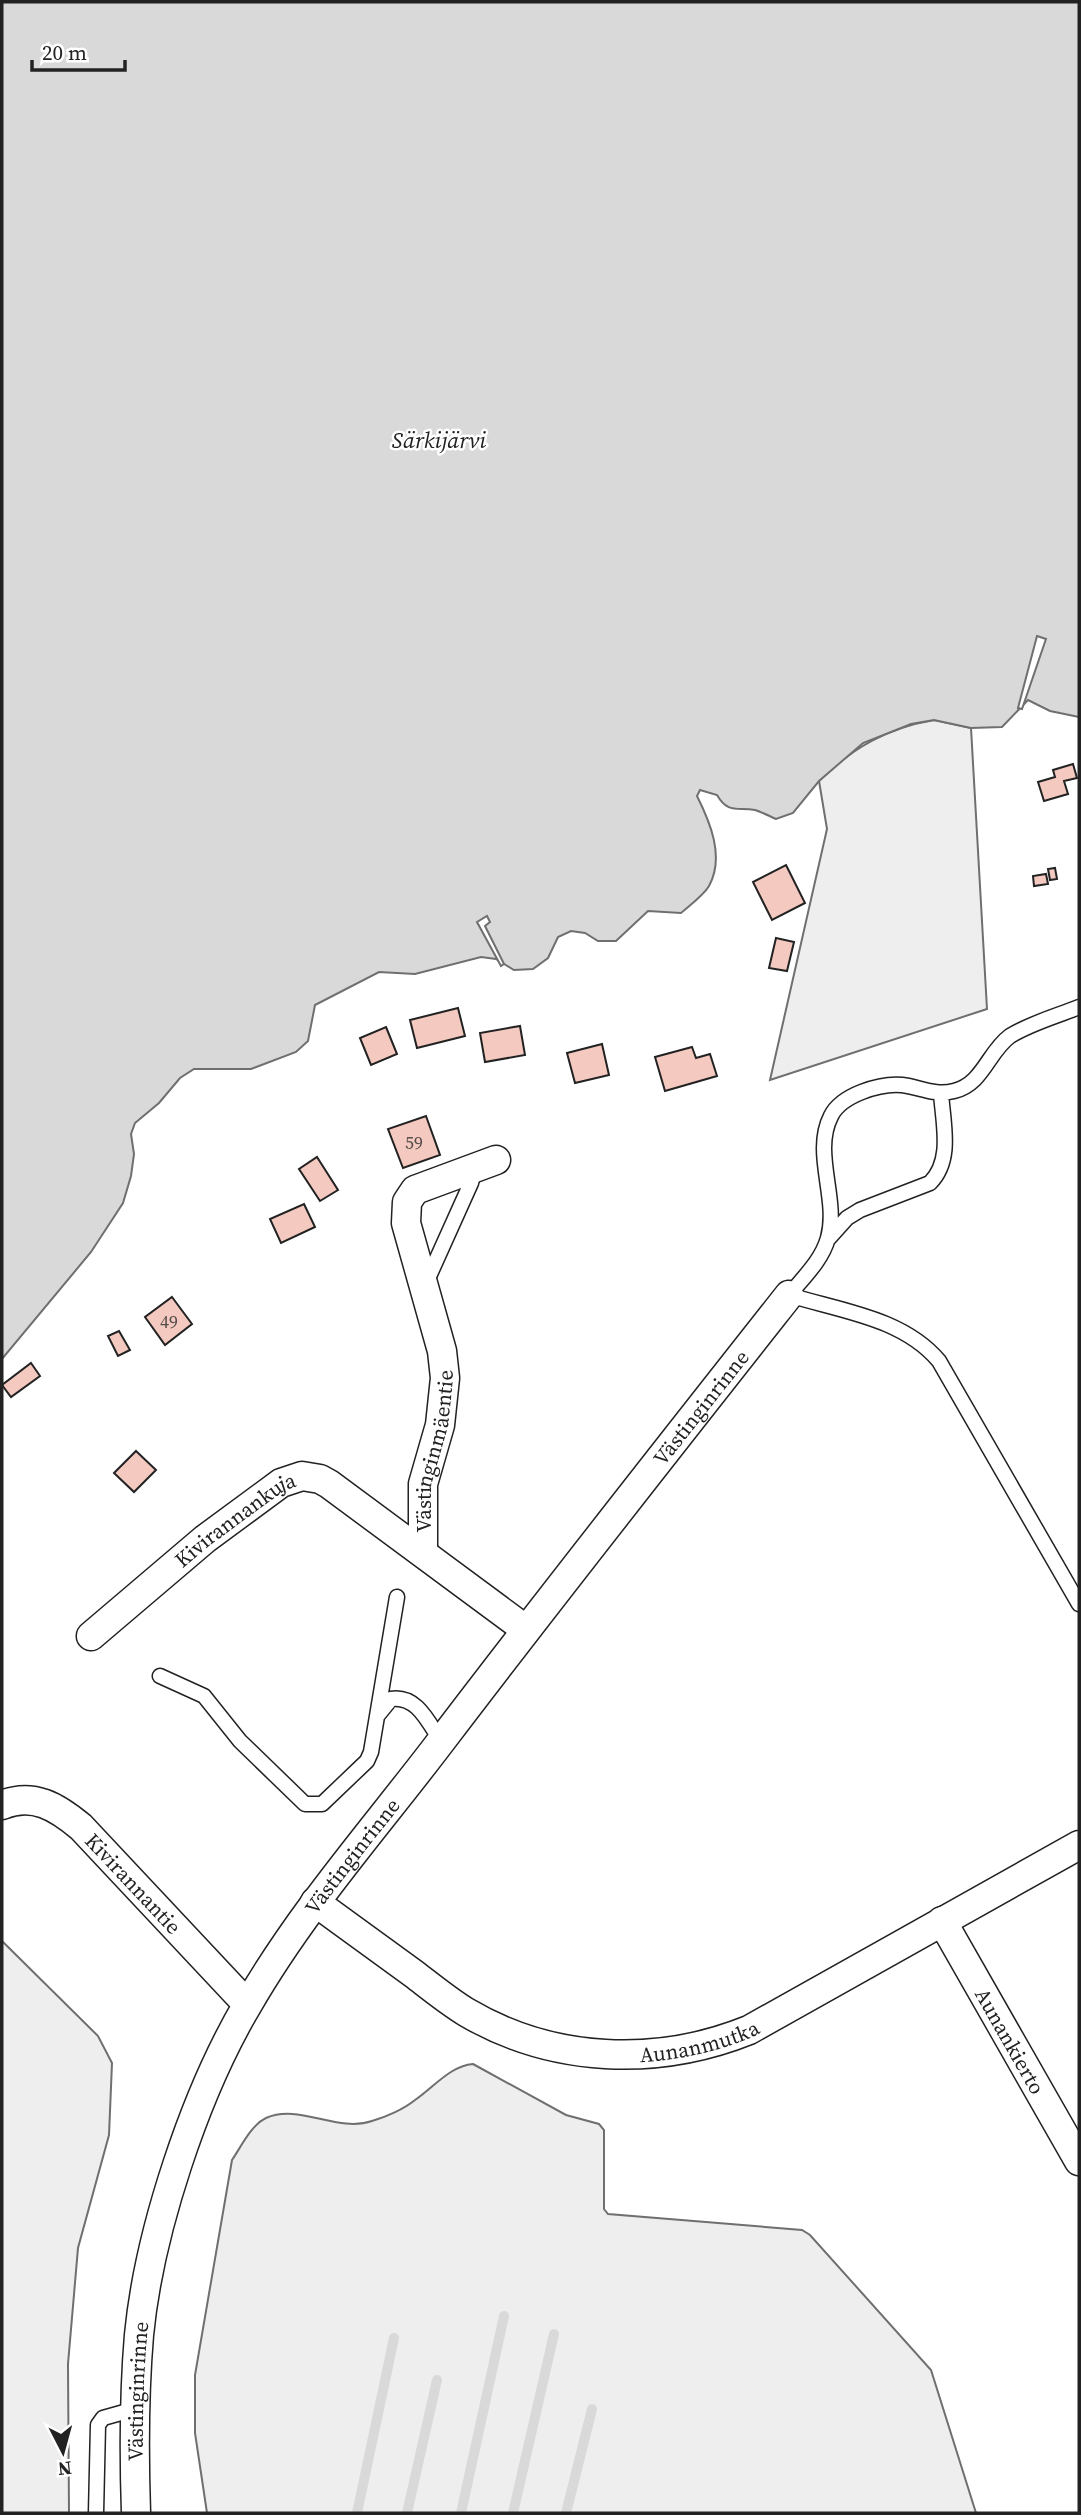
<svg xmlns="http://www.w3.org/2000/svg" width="1081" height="2515" viewBox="0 0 1081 2515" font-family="'Source Serif 4',serif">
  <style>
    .green { fill: #eee; stroke: #6f6f6f; stroke-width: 2 }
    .water { fill: #d9d9d9; stroke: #6f6f6f; stroke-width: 2 }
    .pier { fill: #fff; stroke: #6f6f6f; stroke-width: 2 }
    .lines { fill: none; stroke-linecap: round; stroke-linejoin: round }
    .stream { stroke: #d9d9d9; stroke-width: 10 }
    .building { fill: #f3c9c0; stroke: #222; stroke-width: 2 }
    .lane-casing { stroke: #222; stroke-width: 17 }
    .street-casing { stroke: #222; stroke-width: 31 }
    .lane { stroke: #fff; stroke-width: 14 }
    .street { stroke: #fff; stroke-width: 28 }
    .labels { text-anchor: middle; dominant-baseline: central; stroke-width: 5; stroke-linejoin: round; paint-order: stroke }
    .number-label { font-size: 18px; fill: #564c4a }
    .street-label { font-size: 21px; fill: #222; stroke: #fff }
    .water-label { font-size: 23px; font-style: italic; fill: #222; stroke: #fff }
  </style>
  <rect width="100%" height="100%" fill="#fff"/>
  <path class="green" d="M934,720L971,728L987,1009L770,1080L827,829L819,781C852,748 887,728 934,720Z
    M2,1941L98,2036L112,2063L109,2135L78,2248L68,2364L69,2513H2Z
    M473,2064L566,2115L599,2124L604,2130V2209L608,2214L802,2230L810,2235L931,2370L976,2513H207L195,2433V2375L232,2160C241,2147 251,2125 266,2118C299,2103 337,2133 372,2121C386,2117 404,2109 415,2100C434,2087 450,2066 473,2064Z"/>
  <path class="water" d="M2,2H1079V717L1050,711L1028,700L1002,727L971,728L934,720L911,724L863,743L819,781L793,813L776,819C769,816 762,812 755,810C737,807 728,814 717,795L700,790L697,796C710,822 725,857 709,886C703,896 690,905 681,913L648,911L616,941H598L585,933L571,931L558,937L548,958L533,969L514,970L496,959L481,957L415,974L379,972L315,1005L308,1041L296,1052L251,1069H194L180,1078L159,1103L135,1123L131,1134L134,1154L131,1176L123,1203L91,1252L2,1359Z"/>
  <path class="pier" d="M1037,636L1046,639L1022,709L1018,708Z
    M487,916L490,922L485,926L504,964L501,966L477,922Z"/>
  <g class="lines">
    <path class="stream" d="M357,2513L394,2338
      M407,2513L437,2380
      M461,2513L504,2316
      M513,2513L554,2334
      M566,2513L592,2409"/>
  </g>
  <path class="building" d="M1073,764L1077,778L1064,781L1068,794L1044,801L1038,782L1055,777L1053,770Z
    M786,865L805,903L772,920L753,882Z
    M1055,868L1057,879L1050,880L1048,869Z
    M1046,874L1048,884L1034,886L1033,876Z
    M776,938L794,942L787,971L769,968Z
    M458,1008L465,1036L417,1048L410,1020Z
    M520,1026L525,1055L485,1062L480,1033Z
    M386,1027L397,1054L371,1065L360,1038Z
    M602,1044L609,1075L575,1083L567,1053Z
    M692,1047L696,1058L710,1054L717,1076L665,1091L655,1057Z
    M426,1116L440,1155L403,1168L388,1129Z
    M317,1157L338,1190L320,1201L299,1169Z
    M304,1204L315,1227L281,1243L270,1219Z
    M172,1297L192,1324L165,1345L145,1317Z
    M119,1331L130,1350L118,1356L108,1336Z
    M31,1363L40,1376L11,1397L2,1385Z
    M136,1451L156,1470L134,1492L114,1473Z"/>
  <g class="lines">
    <defs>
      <path id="lane" d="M1079,1007C1057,1016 1031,1023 1010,1036C988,1052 983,1084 954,1091C935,1096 920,1087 902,1085C880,1083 841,1095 831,1116C812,1153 839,1199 828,1238C822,1260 804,1277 789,1295C841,1311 903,1318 939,1361L1079,1604
        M829,1238L847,1218L860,1210L930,1183C953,1160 943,1124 941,1093
        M426,1283L471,1183L475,1167
        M160,1676L204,1696L240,1741L305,1804H322L367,1761L371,1752L397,1597
        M378,1715L391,1699C417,1695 428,1722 441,1741
        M96,2513L98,2425L103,2418L135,2409"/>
      <g id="street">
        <path id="s1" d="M423,1553V1484L440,1425L445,1378L442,1351L406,1223L407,1202L415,1190L496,1160"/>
        <path id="s2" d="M91,1636L205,1539L281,1483L302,1476L320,1479L329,1484L525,1629"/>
        <path id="s3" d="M2,1805C33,1792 57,1807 81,1827L247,2004"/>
        <path id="s4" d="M315,1902C348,1926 381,1950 414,1974C431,1987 448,2001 466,2012C552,2063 657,2067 749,2030L1079,1845"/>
        <path id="s5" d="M942,1921L1079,2161"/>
        <path id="s6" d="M136,2513C134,2454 134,2394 139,2335C149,2232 195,2093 248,2004C303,1909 376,1827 442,1740C556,1590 673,1442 789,1295"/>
      </g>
    </defs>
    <use href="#lane" class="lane-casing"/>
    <use href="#street" class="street-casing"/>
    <use href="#lane" class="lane"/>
    <use href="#street" class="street"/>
  </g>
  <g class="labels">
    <g class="number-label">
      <text x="414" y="1142">59</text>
      <text x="169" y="1321">49</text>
    </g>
    <g class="street-label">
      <text stroke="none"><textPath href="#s6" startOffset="1278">Västinginrinne</textPath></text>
      <text stroke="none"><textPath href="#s1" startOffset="103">Västinginmäentie</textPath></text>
      <text stroke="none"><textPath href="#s2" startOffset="186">Kivirannankuja</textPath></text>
      <text stroke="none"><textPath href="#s6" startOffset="710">Västinginrinne</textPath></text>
      <text stroke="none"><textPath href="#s3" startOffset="164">Kivirannantie</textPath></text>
      <text stroke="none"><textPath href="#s4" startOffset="429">Aunanmutka</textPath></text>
      <text stroke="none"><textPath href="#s5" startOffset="138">Aunankierto</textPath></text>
      <text stroke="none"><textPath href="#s6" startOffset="122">Västinginrinne</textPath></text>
    </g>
    <g class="water-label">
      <text x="439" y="440">Särkijärvi</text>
    </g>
  </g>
  <rect width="1081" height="2515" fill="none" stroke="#222222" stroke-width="7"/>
  <g transform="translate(63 2452) rotate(174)" stroke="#ffffff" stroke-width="5" paint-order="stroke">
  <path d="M0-5L12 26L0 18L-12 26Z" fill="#222222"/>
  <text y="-10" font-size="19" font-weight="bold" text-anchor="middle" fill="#222222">N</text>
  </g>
  <path d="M32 60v10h93v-10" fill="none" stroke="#222222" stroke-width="3.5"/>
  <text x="42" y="60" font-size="21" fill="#222222" stroke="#ffffff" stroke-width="5" paint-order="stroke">20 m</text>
</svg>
